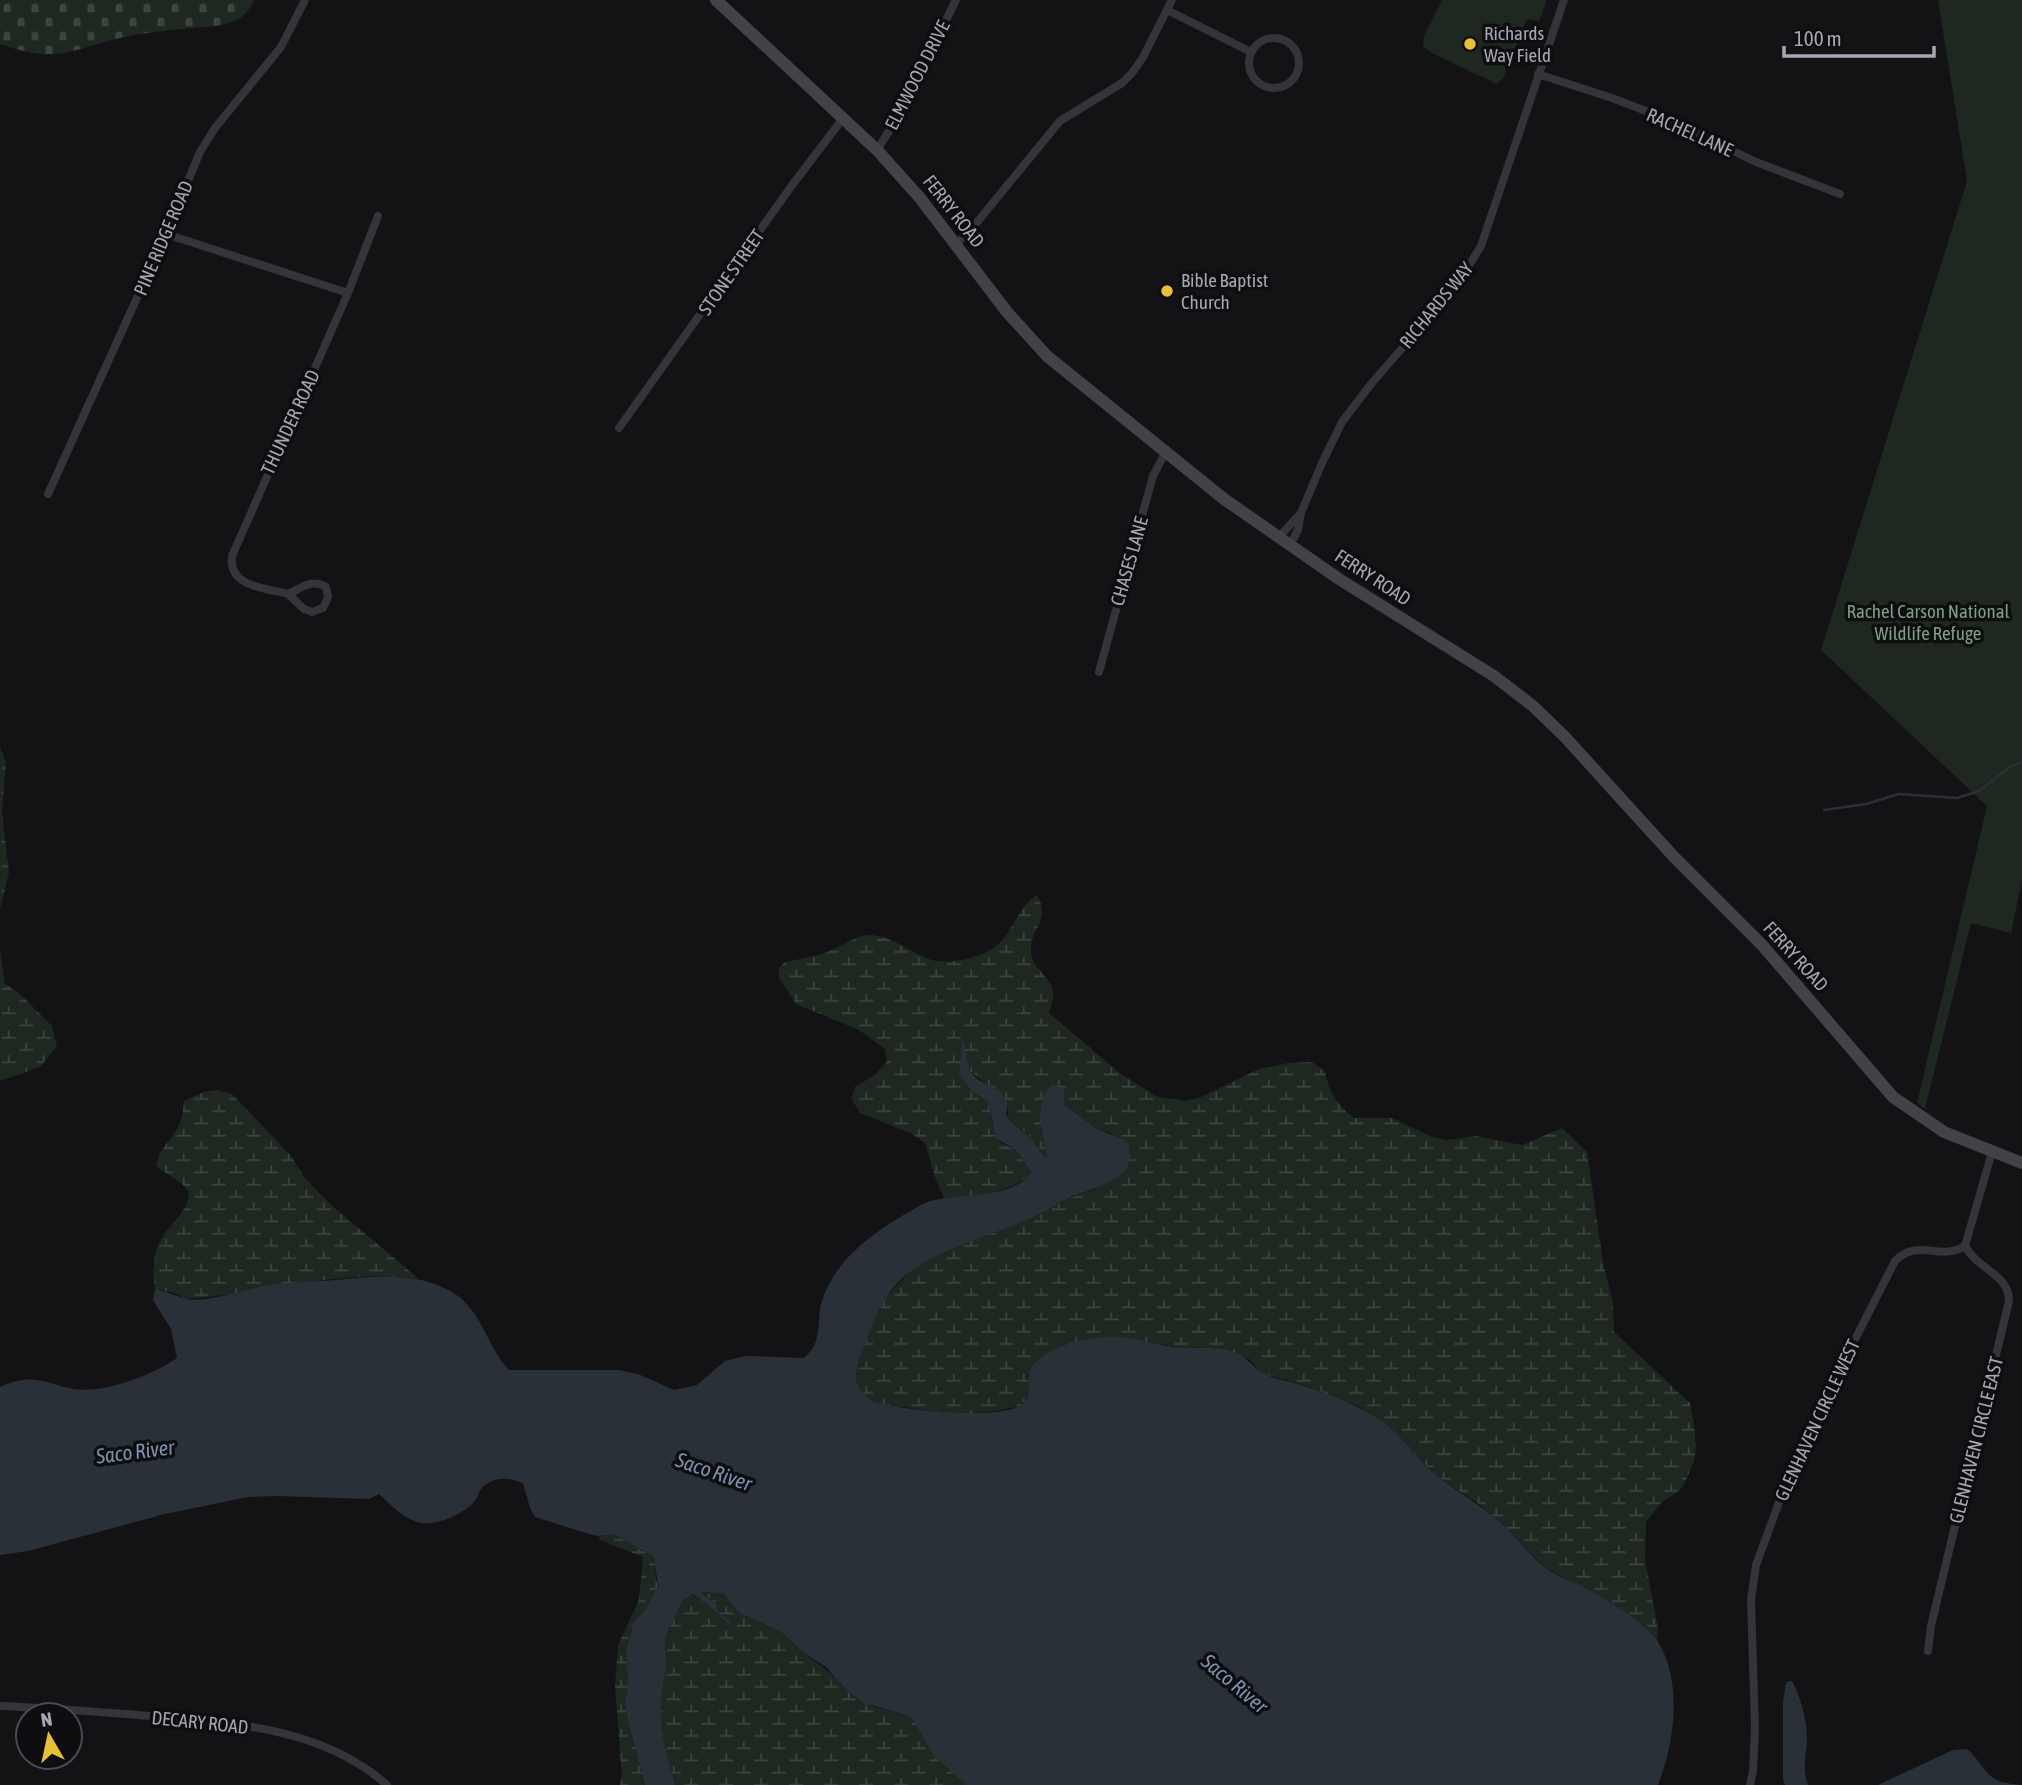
<svg xmlns="http://www.w3.org/2000/svg" width="2022" height="1785" viewBox="0 0 2022 1785" font-family="'Asap Condensed',sans-serif">
  <style>
    .wetland { fill: url(#wetland-marsh) }
    .cemetery { fill: url(#cemetery-stones) }
    .park { fill: #1f2721 }
    .water { fill: #2a3038 }
    .lines { fill: none; stroke-linecap: round; stroke-linejoin: round }
    .stream { stroke: #2a3038; stroke-width: 2.5 }
    .street { stroke: #343439; stroke-width: 8 }
    .secondary { stroke: #424349; stroke-width: 12 }
    .poi-dot { fill: #e8c037; stroke: #0e0e10; stroke-width: 2.5 }
    .labels { text-anchor: middle; dominant-baseline: central; stroke-width: 7; stroke-linejoin: round; paint-order: stroke }
    .poi-label { font-size: 19px; fill: #a5a8b4; stroke: #0e0e10; text-anchor: start }
    .street-label { font-size: 19px; fill: #a5a8b4; stroke: #0e0e10 }
    .park-label { font-size: 19px; fill: #7d9f83; stroke: #0e0e10 }
    .water-label { font-size: 21px; font-style: italic; fill: #7d92ae; stroke: #0e0e10 }
  </style>
  <defs>
    <pattern id="wetland-marsh" width="20" height="14" patternUnits="userSpaceOnUse" patternTransform="scale(1.75)"><rect width="20" height="14" fill="#1f2721"/><path d="M1 5h8M5 5V1M11 12h8M15 12V8" fill="none" stroke="#3d443f"/></pattern>
    <pattern id="cemetery-stones" width="16" height="16" patternUnits="userSpaceOnUse" patternTransform="scale(1.75)"><rect width="16" height="16" fill="#1f2721"/><path d="M2 7V4a2 2 0 0 1 4 0v3zM10 15v-3a2 2 0 0 1 4 0v3z" fill="#3d443f"/></pattern>
  </defs>
  <rect width="100%" height="100%" fill="#131315"/>
  <path class="wetland" d="M0,747L6,762L2,813L9,872L0,909Z
    M1037,895C1052,922 1029,928 1031,953C1033,969 1049,975 1053,991C1054,998 1051,1006 1049,1013L1121,1074L1158,1097L1186,1101L1201,1097L1259,1069L1288,1063L1312,1062L1325,1072C1330,1094 1337,1104 1354,1118H1392L1432,1137L1447,1140L1476,1136L1522,1145L1562,1128L1587,1152L1603,1262L1613,1303L1614,1332L1690,1403L1694,1424L1696,1447L1694,1461L1686,1480L1680,1490L1661,1503L1646,1522L1645,1559L1658,1629L1657,1639L1646,1628L1589,1590L1545,1568L1505,1527L1479,1504L1434,1474L1406,1446L1360,1407L1301,1384L1263,1374L1249,1359L1203,1347L1183,1348L1116,1337L1027,1375L1029,1389L1027,1399L1020,1406L990,1412L954,1414L881,1404L867,1397L858,1388L855,1374L871,1326L884,1300L911,1270L954,1247L1038,1215L1070,1198L1098,1188L1125,1171L1113,1134L1094,1127L1063,1105L1041,1127L1047,1156L1045,1159C1041,1152 1037,1144 1032,1139C1019,1124 1005,1127 1008,1103L969,1070L964,1042L973,1092L988,1102L992,1123L1001,1143L1017,1151L1031,1172C1018,1193 967,1197 944,1198L935,1177L925,1143L912,1134L860,1113L851,1098L856,1086L875,1075L887,1061L885,1049L859,1030L796,1004L779,978V968L785,962C799,959 814,957 827,952C842,947 855,934 872,935C892,937 908,950 926,958C944,966 972,959 989,951C1012,939 1016,907 1037,895Z
    M0,949L5,984L20,994L52,1026L57,1046L40,1067L0,1081Z
    M217,1090L232,1094L291,1156L304,1177L331,1205L419,1279C345,1268 261,1294 185,1299L174,1293L155,1289C152,1270 153,1251 164,1235C173,1221 189,1210 189,1192L182,1184L156,1166C162,1138 182,1139 184,1101L204,1092Z
    M613,1534L654,1557C656,1567 655,1576 658,1586L643,1613L635,1620L626,1650L628,1689L625,1701L627,1717L645,1785H620L622,1777L615,1686L618,1645L639,1600L643,1557L600,1540L599,1536Z
    M703,1590L724,1594L739,1613L780,1631L804,1653L875,1707L906,1715L913,1720L934,1756L966,1785H675L662,1735L661,1700L666,1667L665,1640L675,1612L683,1600L690,1594C704,1600 721,1618 734,1629V1627L717,1610V1605L702,1592Z"/>
  <path class="cemetery" d="M0,0H254C247,16 239,20 222,25C189,29 153,30 120,38C66,51 58,64 0,44Z"/>
  <path class="park" d="M1442,0H1547L1539,21L1530,19L1526,21L1503,78L1497,84L1432,53L1423,46L1424,35Z
    M1938,0H2022V880L2011,933L1971,923L1925,1109L1917,1103L1987,806L1821,650L1967,181Z"/>
  <path class="water" d="M962,1042H964L969,1070L978,1080L1000,1091L1008,1103L1006,1114L1011,1122L1032,1139L1045,1158L1047,1156C1042,1132 1033,1104 1051,1085L1064,1088V1105L1094,1127L1128,1142C1129,1151 1132,1162 1125,1171C1114,1184 1086,1191 1071,1197C1060,1202 1049,1210 1038,1215C997,1234 952,1244 914,1269C889,1285 875,1315 866,1342C862,1355 852,1372 858,1386C861,1394 871,1401 880,1403C908,1411 998,1420 1021,1405C1034,1397 1025,1382 1030,1371C1040,1346 1092,1336 1116,1337C1139,1338 1161,1347 1183,1348C1201,1348 1218,1346 1235,1353C1249,1358 1254,1369 1265,1374C1276,1380 1290,1381 1301,1385C1330,1394 1358,1405 1383,1422C1403,1436 1416,1460 1436,1475C1458,1492 1481,1505 1502,1524C1517,1537 1529,1555 1544,1567C1556,1576 1572,1581 1584,1587C1601,1596 1648,1625 1657,1640C1683,1681 1675,1742 1658,1785H966L934,1756L913,1720L906,1715L864,1703L847,1690L826,1667L804,1653L780,1631L739,1613L724,1594L703,1591L702,1593L717,1605V1610L730,1622L735,1630C721,1617 708,1605 693,1594L683,1600L669,1628L665,1640L666,1667L661,1700L662,1735L675,1785H645L627,1717L625,1701L628,1689L626,1650L635,1620L643,1613L658,1586L654,1557L614,1534L599,1536L589,1534L535,1517L530,1508L523,1483C509,1477 493,1476 482,1488C478,1492 478,1498 474,1502C462,1515 432,1529 414,1521C400,1515 390,1504 379,1494L369,1499L277,1496L248,1497L165,1514L28,1551L0,1555V1387C33,1372 43,1383 74,1389C103,1394 153,1375 177,1358L171,1329L153,1300L155,1289C166,1291 178,1297 186,1299C205,1303 244,1290 265,1286C284,1282 304,1282 323,1281C369,1277 418,1268 458,1296C483,1315 488,1348 509,1370H619L638,1374L674,1390L697,1385L725,1361L746,1356L804,1358C807,1355 812,1350 814,1346C820,1334 818,1317 821,1304C835,1256 880,1228 921,1205C949,1190 1012,1203 1031,1172L1017,1151L996,1138L988,1102L973,1092L959,1075Z
    M1792,1681C1801,1698 1807,1720 1807,1741C1806,1759 1802,1767 1808,1785H1785L1783,1778V1702L1786,1682Z
    M1967,1749C1979,1758 1984,1775 1999,1781C2007,1784 2015,1784 2022,1785H1878L1953,1750Z"/>
  <g class="lines">
    <path class="stream" d="M1824,810L1866,804L1899,794L1957,798L1979,791L2011,766L2022,762"/>
    <path class="street" d="M1167,10L1251,52
      M1249 63a25 25 0 1 1 50 0a25 25 0 1 1-50 0Z
      M1538,74L1612,98L1672,121L1756,162L1840,194
      M877,150L896,120L956,0
      M166,234L348,293
      M956,244L969,232L1060,121L1122,83L1132,73L1142,59L1172,0
      M619,428L793,184L844,117
      M48,494L166,234L200,152L215,128L281,47L305,0
      M1278,538L1301,513
      M1290,545L1298,530L1301,513L1322,463L1342,422L1371,384L1456,286L1481,246L1564,0
      M288,594L304,609L312,612L323,608L328,597L326,587C312,578 302,588 288,594C265,588 228,587 232,556L348,293L378,216
      M1099,672L1153,476L1165,453
      M1965,1246L1992,1152
      M1928,1651L1931,1626L2009,1301C2009,1274 1978,1270 1965,1246
      M0,1706C50,1708 100,1712 150,1716C232,1723 322,1727 387,1785
      M1750,1785L1753,1771L1755,1728L1751,1600L1756,1565L1798,1451L1895,1261C1919,1237 1938,1262 1965,1246"/>
    <path class="secondary" d="M716,0L877,150L920,198L1007,312L1047,356L1224,499L1339,579L1494,676L1533,706L1565,737L1674,857L1762,945L1893,1097L1944,1132L2022,1163"/>
  </g>
  <g class="poi-dot">
    <circle cx="1470" cy="44" r="7"/>
    <circle cx="1167" cy="291" r="7"/>
  </g>
  <g class="labels">
    <g class="poi-label">
      <text x="1484" y="33">Richards<tspan x="1484" dy="22">Way Field</tspan></text>
      <text x="1181" y="280">Bible Baptist<tspan x="1181" dy="22">Church</tspan></text>
    </g>
    <g class="street-label">
      <text transform="translate(917 75) rotate(-63)">ELMWOOD DRIVE</text>
      <text transform="translate(1690 132) rotate(24)">RACHEL LANE</text>
      <text transform="translate(954 211) rotate(52)">FERRY ROAD</text>
      <text transform="translate(163 238) rotate(-67)">PINE RIDGE ROAD</text>
      <text transform="translate(731 272) rotate(-55)">STONE STREET</text>
      <text transform="translate(1436 305) rotate(-51)">RICHARDS WAY</text>
      <text transform="translate(290 422) rotate(-65)">THUNDER ROAD</text>
      <text transform="translate(1129 561) rotate(-74)">CHASES LANE</text>
      <text transform="translate(1373 577) rotate(33)">FERRY ROAD</text>
      <text transform="translate(1796 956) rotate(48)">FERRY ROAD</text>
      <text transform="translate(1817 1420) rotate(-65)">GLENHAVEN CIRCLE WEST</text>
      <text transform="translate(1976 1440) rotate(-76)">GLENHAVEN CIRCLE EAST</text>
      <text transform="translate(200 1722) rotate(6)">DECARY ROAD</text>
    </g>
    <g class="park-label">
      <text x="1928" y="611">Rachel Carson National<tspan x="1928" dy="22">Wildlife Refuge</tspan></text>
    </g>
    <g class="water-label">
      <text transform="translate(135 1451) rotate(-7)">Saco River</text>
      <text transform="translate(714 1471) rotate(19)">Saco River</text>
      <text transform="translate(1235 1683) rotate(40)">Saco River</text>
    </g>
  </g>
  <g transform="translate(49 1736) rotate(351)"><circle r="33" fill="#0e0e10" stroke="#4a4c52" stroke-width="2"/>
  <path d="M0-5L12 26L0 18L-12 26Z" fill="#e8c037"/>
  <text y="-10" font-size="19" font-weight="bold" text-anchor="middle" fill="#a5a8b4">N</text>
  </g>
  <path d="M1784 46v10h150v-10" fill="none" stroke="#a5a8b4" stroke-width="3.5"/>
  <text x="1794" y="46" font-size="21" fill="#a5a8b4" stroke="#0e0e10" stroke-width="5" paint-order="stroke">100 m</text>
</svg>
